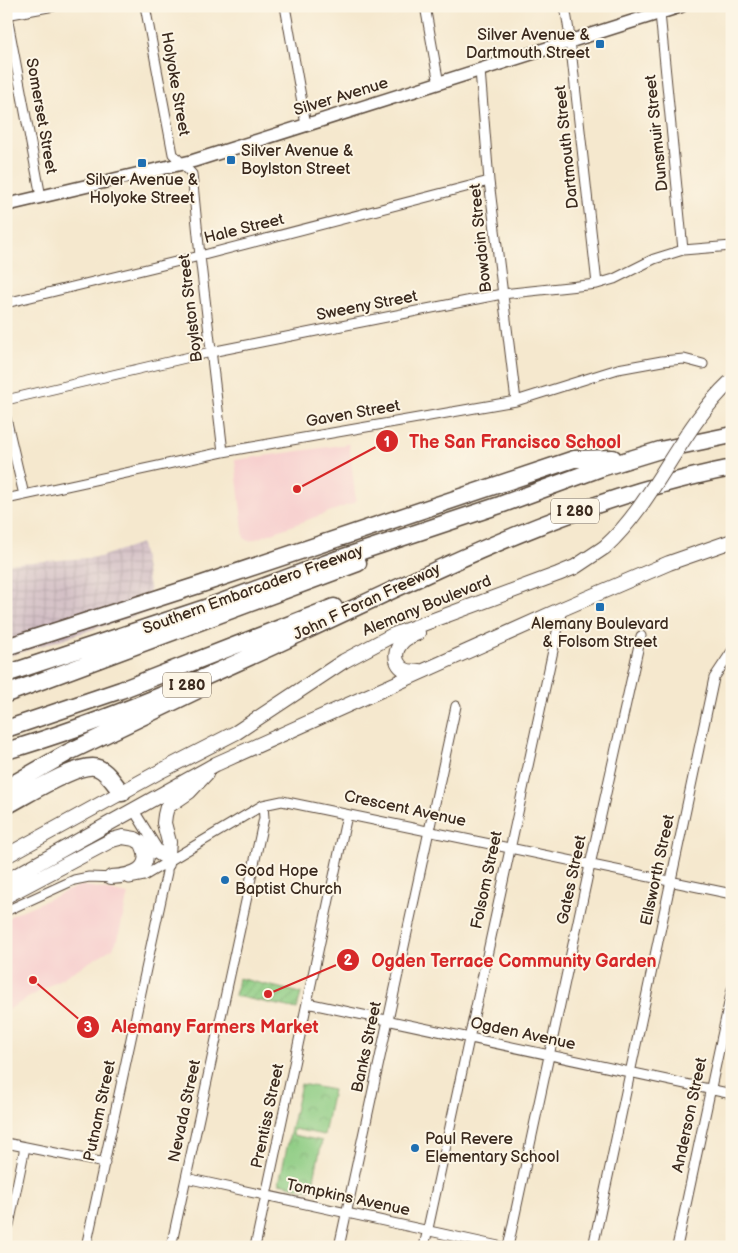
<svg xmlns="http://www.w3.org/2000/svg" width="738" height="1253" viewBox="0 0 738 1253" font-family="'Balsamiq Sans',sans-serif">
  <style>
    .built { fill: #f7d0cf }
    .industrial { fill: url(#industrial-grid) }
    .park { fill: url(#park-crowns); stroke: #647b50 }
    .garden { fill: url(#garden-furrows); stroke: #647b50 }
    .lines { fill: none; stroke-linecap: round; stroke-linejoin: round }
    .minor-casing { stroke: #574638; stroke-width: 11 }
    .secondary-casing { stroke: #574638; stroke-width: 15 }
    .primary-casing { stroke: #574638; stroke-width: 16 }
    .motorway-casing { stroke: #574638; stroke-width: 19 }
    .minor { stroke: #fff; stroke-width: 9 }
    .secondary { stroke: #fff; stroke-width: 12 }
    .primary { stroke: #fff; stroke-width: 14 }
    .motorway { stroke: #fff; stroke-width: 16 }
    .primary-bridge-casing { stroke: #574638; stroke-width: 16; stroke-linecap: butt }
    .primary-bridge { stroke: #fff; stroke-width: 14 }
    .poi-dot { fill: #1f6fb2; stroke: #fcf5e5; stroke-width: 2 }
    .labels { text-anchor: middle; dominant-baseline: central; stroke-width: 4; stroke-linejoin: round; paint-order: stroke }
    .shield { fill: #fcf5e5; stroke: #75675a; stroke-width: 1 }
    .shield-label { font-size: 15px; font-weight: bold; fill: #3b2a1e }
    .poi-label { font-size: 16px; fill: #3b2a1e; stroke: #fcf5e5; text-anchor: start }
    .street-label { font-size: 16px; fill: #3b2a1e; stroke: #fcf5e5 }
    .leader { fill: none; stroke: #d62828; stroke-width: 2 }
    .callout-dot { fill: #d62828; stroke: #fcf5e5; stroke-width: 2 }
    .mark-label { font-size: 15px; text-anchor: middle; font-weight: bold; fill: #fff }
    .callout-label { font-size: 18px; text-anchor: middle; font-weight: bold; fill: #d62828; stroke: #fcf5e5; stroke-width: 4; stroke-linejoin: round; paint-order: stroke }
  </style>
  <defs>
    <pattern id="industrial-grid" width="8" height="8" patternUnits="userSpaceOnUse" patternTransform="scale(1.25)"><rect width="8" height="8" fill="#d2bec5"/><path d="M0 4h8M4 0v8" fill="none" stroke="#b5a3a9"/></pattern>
    <pattern id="park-crowns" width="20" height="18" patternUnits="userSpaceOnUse" patternTransform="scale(1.25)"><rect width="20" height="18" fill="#8dcc83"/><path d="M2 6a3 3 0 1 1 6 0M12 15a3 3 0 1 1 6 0" fill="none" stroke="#7baf71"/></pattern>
    <pattern id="garden-furrows" width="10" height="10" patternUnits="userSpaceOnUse" patternTransform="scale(1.25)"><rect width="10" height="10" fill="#8dcc83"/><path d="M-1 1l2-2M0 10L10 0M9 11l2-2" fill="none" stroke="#7baf71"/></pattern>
  </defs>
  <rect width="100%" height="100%" fill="#fcf5e5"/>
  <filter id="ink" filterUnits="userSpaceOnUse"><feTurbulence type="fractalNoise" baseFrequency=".02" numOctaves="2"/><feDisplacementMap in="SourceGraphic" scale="10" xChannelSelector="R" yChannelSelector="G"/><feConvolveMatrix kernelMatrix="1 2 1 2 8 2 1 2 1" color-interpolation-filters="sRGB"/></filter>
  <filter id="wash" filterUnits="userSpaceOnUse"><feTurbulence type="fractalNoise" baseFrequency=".0096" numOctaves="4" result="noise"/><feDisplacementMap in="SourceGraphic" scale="20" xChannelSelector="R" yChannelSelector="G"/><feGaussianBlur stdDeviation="1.12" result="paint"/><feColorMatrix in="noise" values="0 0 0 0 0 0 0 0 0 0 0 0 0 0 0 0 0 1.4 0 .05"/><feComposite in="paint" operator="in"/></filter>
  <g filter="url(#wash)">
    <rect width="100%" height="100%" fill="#f5e8ce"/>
    <path class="built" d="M349,444L356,502L253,540L249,541L244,538L235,460Z
      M81,885L128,894L118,938L113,948L6,1011V919L14,914Z"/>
    <path class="industrial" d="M141,543L153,610L6,657V564L100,557Z"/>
    <path class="park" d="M301,1084L333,1090L324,1135L294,1129L293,1135L322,1141L312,1188L310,1190L279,1183Z"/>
    <path class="garden" d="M238,978L301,993L297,1009L235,996Z"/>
  </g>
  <g filter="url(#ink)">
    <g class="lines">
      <defs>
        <path id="minor" d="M145,6L173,154L192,174L200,256L223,452
          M285,6L306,125
          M425,6L439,84
          M565,6L569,31L597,284
          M6,11L41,197
          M660,13L683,250
          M6,15L54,6
          M480,70L489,181L516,401
          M6,303L200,256L489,181
          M6,400L211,352L502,294L597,284L614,279L654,259L683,250L732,246
          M6,418L24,495
          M6,499L223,452L516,401L618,369L662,361L684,359L703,364
          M129,879L144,876L263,805L282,801L732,894
          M6,911L74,880L89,877L116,878
          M307,1003L732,1094
          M6,1143L105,1163
          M186,1178L503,1247
          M9,1225L25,1147
          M86,1247L167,872V864L133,809
          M171,1247L264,818L263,805
          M255,1247L347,815
          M339,1247L456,706
          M424,1247L562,609
          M508,1247L590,865L641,636
          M593,1247L714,678L732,651
          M677,1247L732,989"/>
        <path id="secondary" d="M6,205L193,161L681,6"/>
        <path id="primary" d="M418,633C413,635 407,637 403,641C389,655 398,675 419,671
          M6,856L157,773L237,732L344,661L393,635L558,574L575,567L605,547
          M167,864L169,842L164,823L165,815L167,807L189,792L206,774
          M111,877C131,876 155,870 142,844
          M6,881L216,764L562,609L669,563L732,541
          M6,896L112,840L123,837L135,839L162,855"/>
        <path id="motorway" d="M6,647L202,584L574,459L613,458
          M6,674L211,606L338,559L500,505L601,468L660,450L732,435
          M6,694L358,563
          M6,729L121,690L334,607
          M6,751C108,721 206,678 301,633C443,567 577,498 732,468
          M6,788L69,752L196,691
          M6,806C24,797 81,760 98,768C108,772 115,785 122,793"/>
      </defs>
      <use href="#minor" class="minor-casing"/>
      <use href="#secondary" class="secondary-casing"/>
      <use href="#primary" class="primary-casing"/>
      <use href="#motorway" class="motorway-casing"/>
      <use href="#minor" class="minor"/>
      <use href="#secondary" class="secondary"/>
      <use href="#primary" class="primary"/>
      <use href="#motorway" class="motorway"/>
      <defs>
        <path id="primary-bridge" d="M605,547C656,500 679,430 730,382"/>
      </defs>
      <use href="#primary-bridge" class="primary-bridge-casing"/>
      <use href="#primary-bridge" class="primary-bridge"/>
    </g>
  </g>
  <g class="poi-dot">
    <rect x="595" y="39" width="10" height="10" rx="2.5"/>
    <rect x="226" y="155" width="10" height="10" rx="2.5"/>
    <rect x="137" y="158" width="10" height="10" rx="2.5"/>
    <rect x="595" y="602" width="10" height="10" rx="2.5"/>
    <circle cx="225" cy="880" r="5"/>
    <circle cx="415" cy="1148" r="5"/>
  </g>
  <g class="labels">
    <g class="shield">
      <rect x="551" y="498.5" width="48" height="25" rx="4"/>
      <rect x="163" y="672.5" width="48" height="25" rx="4"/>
    </g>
    <g class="shield-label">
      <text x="575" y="511">I 280</text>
      <text x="187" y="685">I 280</text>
    </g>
    <g class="poi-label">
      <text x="590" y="35" text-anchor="end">Silver Avenue &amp;<tspan x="590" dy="18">Dartmouth Street</tspan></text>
      <text x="241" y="151">Silver Avenue &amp;<tspan x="241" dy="18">Boylston Street</tspan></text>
      <text x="142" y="180" text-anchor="middle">Silver Avenue &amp;<tspan x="142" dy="18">Holyoke Street</tspan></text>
      <text x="600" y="624" text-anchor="middle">Alemany Boulevard<tspan x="600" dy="18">&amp; Folsom Street</tspan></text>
      <text x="235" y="871">Good Hope<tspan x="235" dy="18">Baptist Church</tspan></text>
      <text x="425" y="1139">Paul Revere<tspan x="425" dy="18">Elementary School</tspan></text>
    </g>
    <g class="street-label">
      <text transform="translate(175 84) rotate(80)">Holyoke Street</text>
      <text transform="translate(341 97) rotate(-17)">Silver Avenue</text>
      <text transform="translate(41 116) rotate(80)">Somerset Street</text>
      <text transform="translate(657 133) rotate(-96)">Dunsmuir Street</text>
      <text transform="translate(567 147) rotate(-96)">Dartmouth Street</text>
      <text transform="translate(244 229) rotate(-14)">Hale Street</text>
      <text transform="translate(481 238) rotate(-96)">Bowdoin Street</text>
      <text transform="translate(367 306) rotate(-11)">Sweeny Street</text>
      <text transform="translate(191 308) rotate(-97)">Boylston Street</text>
      <text transform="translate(353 414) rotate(-10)">Gaven Street</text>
      <text transform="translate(253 590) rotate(-20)">Southern Embarcadero Freeway</text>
      <text transform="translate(367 602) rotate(-25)">John F Foran Freeway</text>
      <text transform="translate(427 606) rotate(-22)">Alemany Boulevard</text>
      <text transform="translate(405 809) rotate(12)">Crescent Avenue</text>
      <text transform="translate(658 870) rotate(-78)">Ellsworth Street</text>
      <text transform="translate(487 880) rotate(-78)">Folsom Street</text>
      <text transform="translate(572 880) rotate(-78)">Gates Street</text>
      <text transform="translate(523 1034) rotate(12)">Ogden Avenue</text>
      <text transform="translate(367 1047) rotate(-78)">Banks Street</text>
      <text transform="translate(100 1111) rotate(-78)">Putnam Street</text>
      <text transform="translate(185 1111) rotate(-78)">Nevada Street</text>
      <text transform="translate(690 1115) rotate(-78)">Anderson Street</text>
      <text transform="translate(268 1116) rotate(-78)">Prentiss Street</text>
      <text transform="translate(348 1198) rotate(12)">Tompkins Avenue</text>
    </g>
  </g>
  <path class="leader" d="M297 489L387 441M268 994L348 960M33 980L88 1027"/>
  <g class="callout-dot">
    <circle cx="297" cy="489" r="5"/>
    <circle cx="268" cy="994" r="5"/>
    <circle cx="33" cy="980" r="5"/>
    <circle cx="387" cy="441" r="12"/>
    <circle cx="348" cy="960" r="12"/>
    <circle cx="88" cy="1027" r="12"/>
  </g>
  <g class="mark-label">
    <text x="387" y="447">1</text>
    <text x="348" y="965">2</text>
    <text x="88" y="1032">3</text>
  </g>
  <g class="callout-label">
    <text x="515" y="448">The San Francisco School</text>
    <text x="514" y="967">Ogden Terrace Community Garden</text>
    <text x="215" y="1033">Alemany Farmers Market</text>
  </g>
  <rect width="738" height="1253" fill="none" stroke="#fcf5e5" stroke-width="25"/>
</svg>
